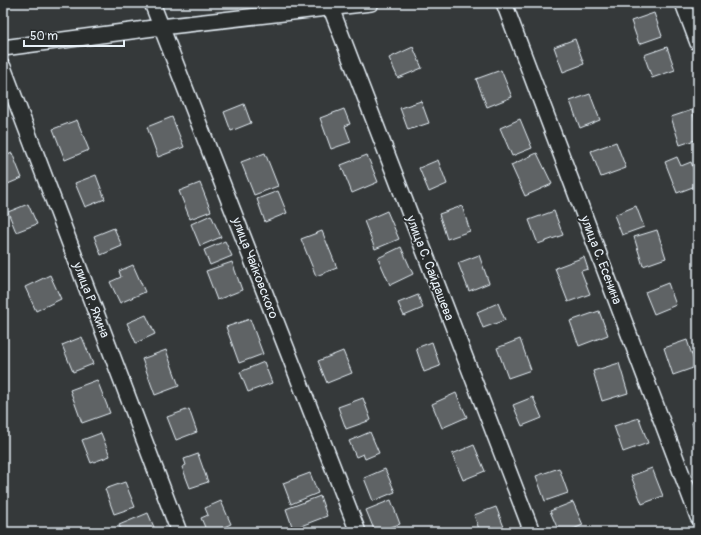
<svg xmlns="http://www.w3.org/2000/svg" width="701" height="535" viewBox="0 0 701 535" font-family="Pangolin,sans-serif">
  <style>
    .building { fill: #5f6365; stroke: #e8f1f8 }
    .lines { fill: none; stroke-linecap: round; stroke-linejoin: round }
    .street-casing { stroke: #e8f1f8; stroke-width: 18 }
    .street { stroke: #2a2d2e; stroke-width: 15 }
    .labels { text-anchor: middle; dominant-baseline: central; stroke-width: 4; stroke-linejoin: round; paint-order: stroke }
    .street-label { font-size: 13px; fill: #e8f1f8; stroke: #2a2d2e }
  </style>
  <rect width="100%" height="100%" fill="#35393a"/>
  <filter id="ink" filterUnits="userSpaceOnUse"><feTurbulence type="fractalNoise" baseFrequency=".025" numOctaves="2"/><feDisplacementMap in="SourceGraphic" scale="8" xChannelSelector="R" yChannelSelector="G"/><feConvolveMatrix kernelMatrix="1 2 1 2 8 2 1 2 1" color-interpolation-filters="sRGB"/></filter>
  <g filter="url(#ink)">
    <path class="building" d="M3,3H15L3,8Z
      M654,13L662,36L639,44L631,21Z
      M575,39L584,64L563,72L554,47Z
      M413,47L422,68L398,78L389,58Z
      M667,47L675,70L652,78L644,55Z
      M501,70L512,97L487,107L476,79Z
      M590,94L600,120L580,128L570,101Z
      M421,101L429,123L408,130L400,108Z
      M244,104L251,123L231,131L224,112Z
      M344,109L350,124L345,126L351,142L331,149L320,118Z
      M692,110L698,129V139L680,145L671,117Z
      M172,117L184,147L158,157L147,127Z
      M520,119L532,148L512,156L500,128Z
      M77,120L89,150L65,160L53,129Z
      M616,142L626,168L601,177L591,151Z
      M12,153L22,178L3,186V157Z
      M265,153L278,186L254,195L241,162Z
      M537,153L552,184L525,196L511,165Z
      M367,155L378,182L352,193L341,165Z
      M677,157L681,166L691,162L698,180V185L677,193L665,162Z
      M438,160L447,184L429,192L419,168Z
      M96,175L105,199L85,207L75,183Z
      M200,183L211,211L190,219L179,191Z
      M278,191L287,213L265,222L257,199Z
      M28,204L37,224L16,232L8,212Z
      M462,206L470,231L447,239L439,214Z
      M636,206L644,227L622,235L614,215Z
      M387,211L399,239L375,249L364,221Z
      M554,211L563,235L538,244L529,220Z
      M211,215L221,237L200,246L191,224Z
      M114,228L122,246L101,255L94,236Z
      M657,230L666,258L643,266L634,237Z
      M322,231L337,268L316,276L301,239Z
      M225,241L232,256L210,265L204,250Z
      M401,247L413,274L390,285L378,258Z
      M479,255L489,283L469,291L458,263Z
      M584,257L588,269L581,271L590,294L568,302L555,268Z
      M232,262L242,290L217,300L206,271Z
      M133,265L145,292L120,303L110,282L121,277L119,271Z
      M50,275L61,299L36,311L25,287Z
      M668,283L676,305L654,314L645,292Z
      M418,295L423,308L404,316L398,303Z
      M498,303L505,320L483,328L477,312Z
      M599,311L608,335L579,346L570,321Z
      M146,315L155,334L136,343L127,323Z
      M250,319L263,354L239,363L226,327Z
      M82,337L93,364L73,372L62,345Z
      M520,339L531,370L508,378L497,348Z
      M687,340L696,367L673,375L664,348Z
      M432,342L440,366L424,372L416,348Z
      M166,350L179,386L155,395L142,359Z
      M343,351L352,373L327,383L318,361Z
      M264,362L272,383L248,392L240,372Z
      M619,363L628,393L602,401L593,371Z
      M97,380L110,413L82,423L70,390Z
      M456,393L467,417L442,428L432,404Z
      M533,397L542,418L522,426L513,405Z
      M363,398L371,420L346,429L338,407Z
      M189,409L197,432L176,440L167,417Z
      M639,418L648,443L623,452L614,426Z
      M698,421V441L692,423Z
      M370,432L379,453L365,459L363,454L356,457L349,441Z
      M101,433L110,456L91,463L82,440Z
      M474,445L485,471L463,480L452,454Z
      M198,454L208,482L190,488L182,467L186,465L184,459Z
      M559,468L568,493L545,501L536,476Z
      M652,468L663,496L642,504L631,476Z
      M385,469L395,492L373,501L364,478Z
      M310,473L318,493L291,504L283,483Z
      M125,482L135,507L114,514L105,489Z
      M320,496L327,516L293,529L286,509Z
      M391,500L400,524L375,532L366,510Z
      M221,501L231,524L213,532H207L201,518L208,515L205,508Z
      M573,502L583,525L566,532H559L550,511Z
      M496,507L504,527L492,532H480L474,515Z
      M148,513L156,532H122L119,525Z"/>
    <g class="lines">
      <defs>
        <path id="street" d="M152,3L358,532
          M329,3L532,532
          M504,3L698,517
          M683,3L698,43
          M3,48L161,27L371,3
          M3,67L179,532"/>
      </defs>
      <use href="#street" class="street-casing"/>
      <use href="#street" class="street"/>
    </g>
  </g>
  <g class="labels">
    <g class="street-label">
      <text transform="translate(601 260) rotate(69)">улица С. Есенина</text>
      <text transform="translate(255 268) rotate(69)">улица Чайковского</text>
      <text transform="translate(430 268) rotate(69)">улица С. Сайдашева</text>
      <text transform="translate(91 300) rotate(69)">улица Р. Яхина</text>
    </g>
  </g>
  <rect width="701" height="535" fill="none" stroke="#2a2d2e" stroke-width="16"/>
  <rect x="8" y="8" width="685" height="519" fill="none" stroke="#e8f1f8" stroke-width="1.5" filter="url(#ink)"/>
  <path d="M24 40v6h100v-6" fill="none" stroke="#e8f1f8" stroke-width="2"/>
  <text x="30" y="40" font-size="12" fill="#e8f1f8" stroke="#2a2d2e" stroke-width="3" paint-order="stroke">50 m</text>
</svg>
